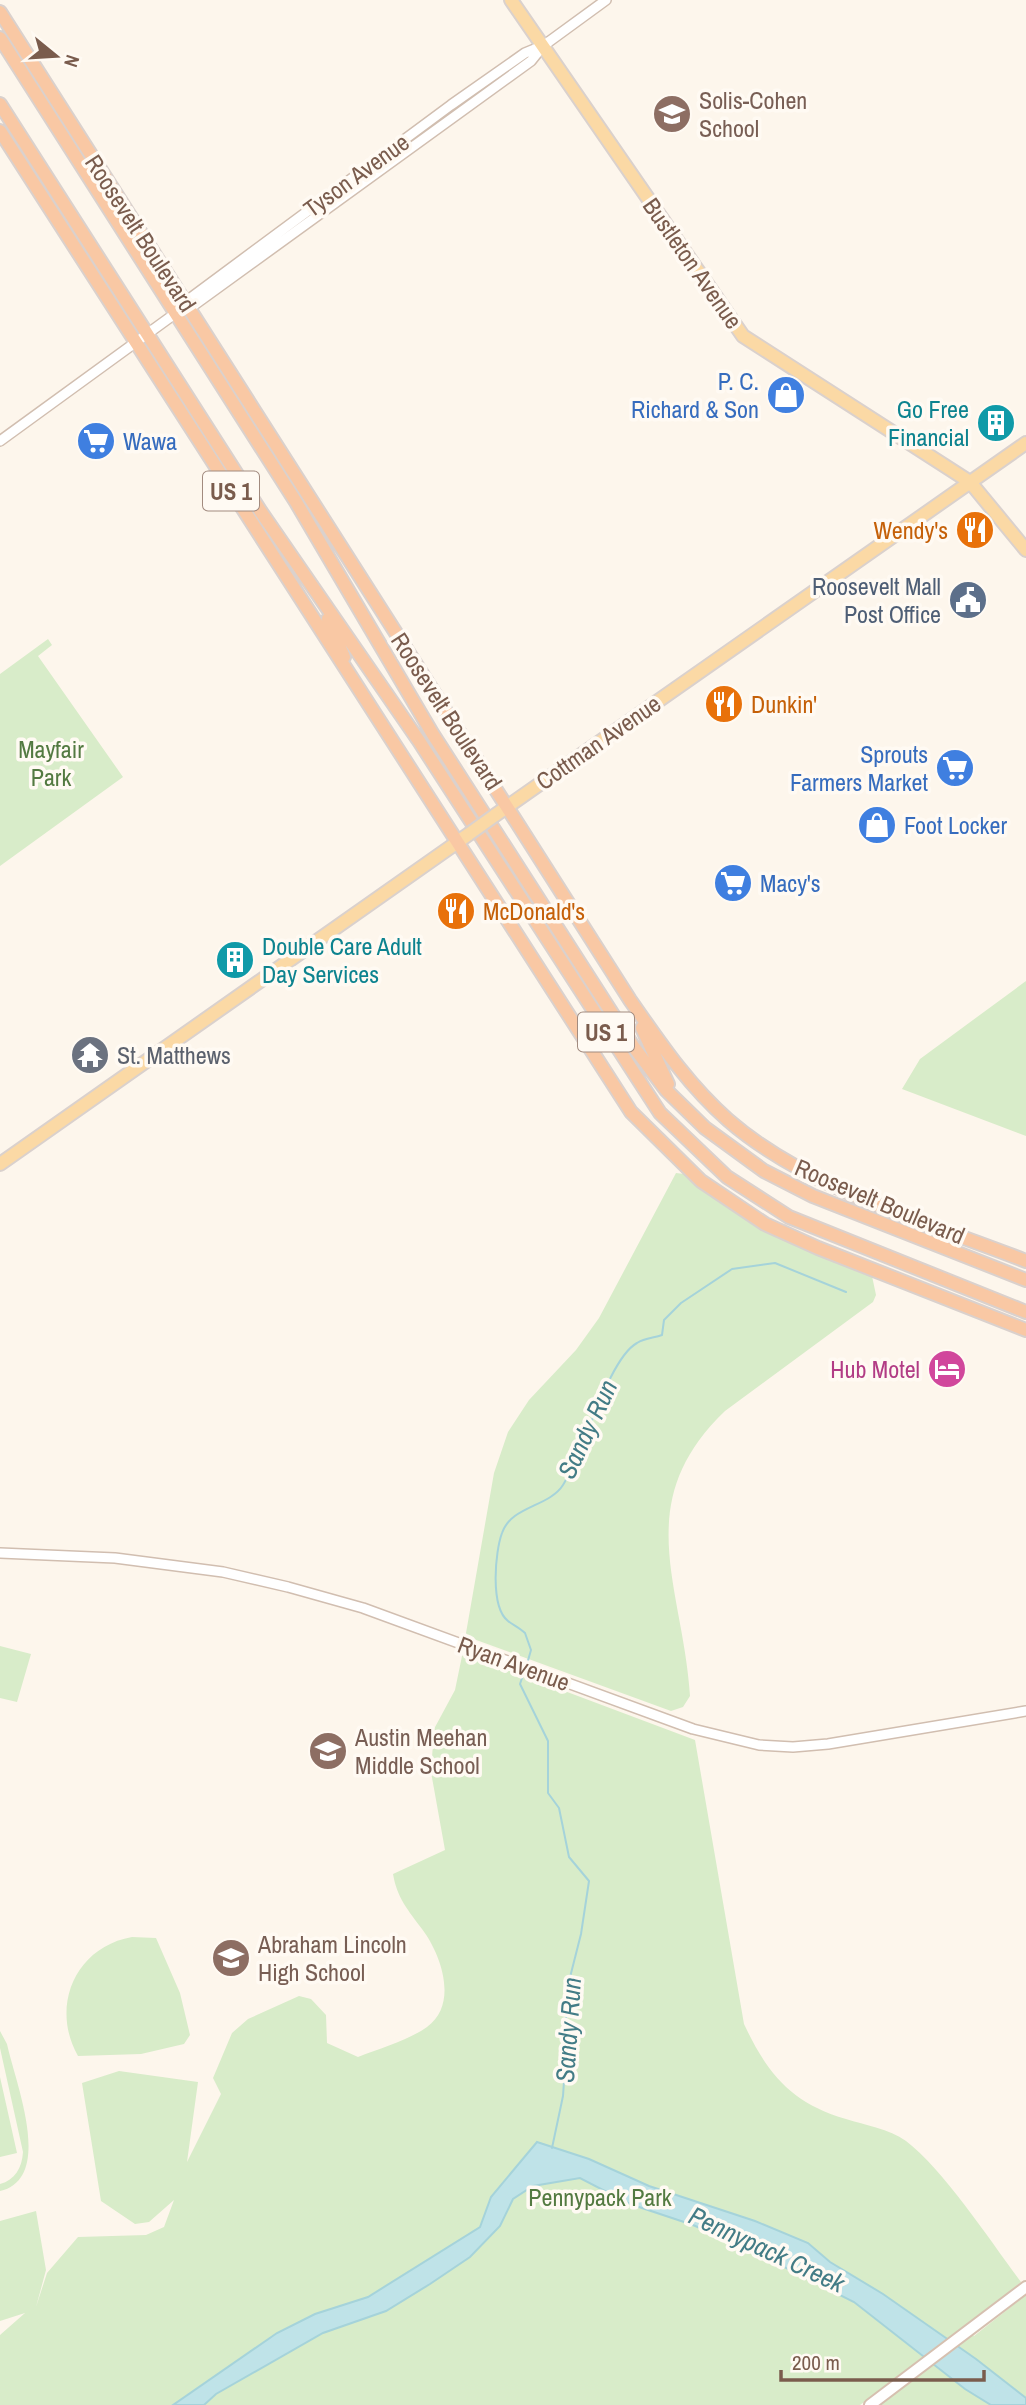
<svg xmlns="http://www.w3.org/2000/svg" width="1026" height="2405" viewBox="0 0 1026 2405" font-family="'Archivo Narrow',sans-serif">
  <style>
    .green { fill: #d8ecc9 }
    .water { fill: #bfe3e8; stroke: #a5d3da; stroke-width: 2 }
    .lines { fill: none; stroke-linecap: round; stroke-linejoin: round }
    .stream { stroke: #a5d3da; stroke-width: 2 }
    .tertiary-casing { stroke: #d1beb0; stroke-width: 12 }
    .secondary-casing { stroke: #d6c0b0; stroke-width: 14 }
    .primary-casing { stroke: #dad1cd; stroke-width: 16 }
    .trunk-casing { stroke: #dad1cd; stroke-width: 16 }
    .tertiary { stroke: #fff; stroke-width: 9 }
    .secondary { stroke: #fff; stroke-width: 10 }
    .primary { stroke: #fbd9a5; stroke-width: 12 }
    .trunk { stroke: #f9c8a4; stroke-width: 12 }
    .primary-bridge-casing { stroke: #dad1cd; stroke-width: 16; stroke-linecap: butt }
    .primary-bridge { stroke: #fbd9a5; stroke-width: 12 }
    .labels { text-anchor: middle; dominant-baseline: central; stroke-width: 7; stroke-linejoin: round; paint-order: stroke }
    .shield { fill: #fffaf3; stroke: #a28b7f; stroke-width: 2 }
    .shield-label { font-size: 23px; font-weight: bold; fill: #7a5c4d }
    .education-label { font-size: 24px; fill: #785e54; stroke: #fffaf3; text-anchor: start }
    .street-label { font-size: 24px; fill: #7a5c4d; stroke: #fffaf3 }
    .shop-label { font-size: 24px; fill: #366cbe; stroke: #fffaf3; text-anchor: start }
    .culture-label { font-size: 24px; fill: #0d838f; stroke: #fffaf3; text-anchor: end }
    .food-label { font-size: 24px; fill: #c56008; stroke: #fffaf3; text-anchor: start }
    .service-label { font-size: 24px; fill: #4e5e75; stroke: #fffaf3; text-anchor: end }
    .park-label { font-size: 24px; fill: #537a41; stroke: #fffaf3 }
    .worship-label { font-size: 24px; fill: #5b616d; stroke: #fffaf3; text-anchor: start }
    .hotel-label { font-size: 24px; fill: #b23c85; stroke: #fffaf3; text-anchor: end }
    .water-label { font-size: 26px; font-style: italic; fill: #437c86; stroke: #fffaf3 }
  </style>
  <rect width="100%" height="100%" fill="#fdf6ec"/>
  <path class="green" d="M48,639L52,645L38,656L123,777L0,866V674Z
    M1026,981V1136L902,1089L920,1059Z
    M676,1173L684,1174C740,1221 805,1246 872,1276L876,1295L873,1302L725,1411C629,1503 683,1586 690,1696L683,1707L671,1711L468,1637L466,1633L494,1473L508,1432L529,1400L576,1350L599,1318Z
    M0,1646L31,1654L17,1702L0,1698Z
    M466,1654L695,1740L744,2024C767,2073 791,2103 846,2119C865,2125 889,2129 906,2141C944,2170 991,2242 1021,2282L966,2328L974,2336L1026,2295V2405H880L893,2395L886,2386L860,2405H0V2335L25,2313L0,2321V2221L36,2211L46,2270L36,2307L47,2273L78,2237L146,2235L164,2227L174,2200L149,2222L135,2224L101,2201L82,2083L119,2071L198,2082L187,2162L221,2094L213,2078L232,2033L248,2019L299,1996L311,1999L326,2015L327,2043L358,2057C381,2048 407,2041 427,2027C459,2004 441,1954 422,1929C408,1910 397,1898 393,1874L445,1850L431,1772L434,1729L455,1690L462,1656Z
    M132,1937L156,1938L180,1993L190,2035L184,2044L141,2054L78,2056C50,2007 75,1947 132,1937Z
    M0,2031L7,2044C15,2082 55,2178 0,2191V2184C15,2180 22,2168 23,2152L0,2048Z
    M0,2077L17,2153L0,2157Z"/>
  <path class="water" d="M537,2142L589,2159L649,2186L755,2221L808,2243L830,2262L883,2294L976,2359L1026,2398V2405H991L965,2389L854,2302L754,2252L693,2225L630,2204L580,2178L533,2186L513,2199L500,2226L470,2257L430,2284L386,2311L323,2333L216,2394L204,2405H173L277,2333L315,2314L368,2297L480,2227L491,2197Z"/>
  <g class="lines">
    <path class="stream" d="M527,1664L531,1650L525,1633C520,1628 513,1625 508,1621C490,1607 495,1552 502,1533C511,1506 549,1507 563,1485C584,1452 608,1359 637,1343C645,1338 654,1338 662,1335L664,1320L681,1303L732,1269L775,1263L846,1292
      M524,1672L520,1684L548,1741V1793L559,1808L569,1857L589,1881L581,1934L565,1997L567,2037L563,2096L552,2148"/>
    <defs>
      <path id="tertiary" d="M181,305L451,105L525,53L542,46
        M0,441L176,313L190,308L531,61L543,46L606,0
        M0,1553L115,1558L223,1572L288,1587L363,1608L693,1729L759,1745L793,1747L828,1744L1026,1711"/>
      <path id="secondary" d="M870,2405L1026,2287"/>
      <path id="primary" d="M511,0L743,336L970,482L1026,550
        M494,816L1026,443
        M0,1164L469,834"/>
      <path id="trunk" d="M0,12L630,1000C660,1043 688,1085 728,1120C807,1189 929,1223 1026,1261
        M0,38L296,502L432,733L633,1046L666,1090L705,1128L764,1171L813,1196L1026,1280
        M0,104L261,512L419,741L660,1113L727,1177L789,1217L1026,1312
        M0,131L631,1112L701,1181L765,1224L818,1248L1026,1330
        M328,619L344,657
        M642,1028L668,1084"/>
    </defs>
    <use href="#tertiary" class="tertiary-casing"/>
    <use href="#secondary" class="secondary-casing"/>
    <use href="#primary" class="primary-casing"/>
    <use href="#trunk" class="trunk-casing"/>
    <use href="#tertiary" class="tertiary"/>
    <use href="#secondary" class="secondary"/>
    <use href="#primary" class="primary"/>
    <use href="#trunk" class="trunk"/>
    <defs>
      <path id="primary-bridge" d="M469,834L494,816"/>
    </defs>
    <use href="#primary-bridge" class="primary-bridge-casing"/>
    <use href="#primary-bridge" class="primary-bridge"/>
  </g>
  <defs>
    <symbol id="school-disc" viewBox="-11 -11 22 22"><circle r="9.5" fill="#8d6e63" stroke="#fffaf3"/><path d="M0-5L7-2L0 1L-7-2ZM-4 1L0 2.5L4 1V4Q0 6-4 4Z" fill="#fff"/></symbol>
    <symbol id="shop-disc" viewBox="-11 -11 22 22"><circle r="9.5" fill="#3f7fe0" stroke="#fffaf3"/><path d="M-5-2.5h2.3a2.7 3.5 0 0 1 5.4 0H5L5.5 6h-11ZM-1.5-2.5h3a1.5 2.3 0 0 0-3 0Z" fill="#fff"/></symbol>
    <symbol id="building-disc" viewBox="-11 -11 22 22"><circle r="9.5" fill="#0f9aa8" stroke="#fffaf3"/><path d="M-4-6H4V6H1V3H-1V6H-4ZM-2.5-4.3h1.7v1.8h-1.7ZM.8-4.3h1.7v1.8H.8ZM-2.5-1h1.7V.8h-1.7ZM.8-1h1.7V.8H.8Z" fill="#fff"/></symbol>
    <symbol id="supermarket-disc" viewBox="-11 -11 22 22"><circle r="9.5" fill="#3f7fe0" stroke="#fffaf3"/><path d="M-6-5.5h2.5l.6 2H6L4.5 2H-2.5L-4.4-4H-6ZM-1.5 3.2a1.3 1.3 0 1 0 .1 0ZM3 3.2a1.3 1.3 0 1 0 .1 0Z" fill="#fff"/></symbol>
    <symbol id="restaurant-disc" viewBox="-11 -11 22 22"><circle r="9.5" fill="#e8710a" stroke="#fffaf3"/><path d="M-5-6h1v4h1v-4h1v4h1v-4h1v5L-1.5 .5V6h-2V.5L-5-1ZM5-6V6H3V1.5H1.5Q1.5-4 5-6Z" fill="#fff"/></symbol>
    <symbol id="civic-disc" viewBox="-11 -11 22 22"><circle r="9.5" fill="#5c6f8a" stroke="#fffaf3"/><path d="M-.6-6.5H3V-4.5H.6V-3L4-1V1h2V6H-6V1h2V-1L-.6-3ZM-1.2 2.5V6h2.4V2.5Z" fill="#fff"/></symbol>
    <symbol id="temple-disc" viewBox="-11 -11 22 22"><circle r="9.5" fill="#6b7280" stroke="#fffaf3"/><path d="M0-6L5-2H3V0L6.5 2.5H4V6H1.5V3h-3V6H-4V2.5H-6.5L-3 0V-2H-5Z" fill="#fff"/></symbol>
    <symbol id="hotel-disc" viewBox="-11 -11 22 22"><circle r="9.5" fill="#d1479c" stroke="#fffaf3"/><path d="M-6-4.5h1.5V1H6V5H4.5V3h-9V5H-6ZM-4 0a1.8 1.8 0 1 1 3.6 0ZM.5 0V-2.5h3Q6-2.5 6 0Z" fill="#fff"/></symbol>
  </defs>
  <g fill-rule="evenodd">
    <use href="#school-disc" x="650" y="92" width="44" height="44"/>
    <use href="#shop-disc" x="764" y="373" width="44" height="44"/>
    <use href="#building-disc" x="974" y="401" width="44" height="44"/>
    <use href="#supermarket-disc" x="74" y="419" width="44" height="44"/>
    <use href="#restaurant-disc" x="953" y="508" width="44" height="44"/>
    <use href="#civic-disc" x="946" y="578" width="44" height="44"/>
    <use href="#restaurant-disc" x="702" y="682" width="44" height="44"/>
    <use href="#supermarket-disc" x="933" y="746" width="44" height="44"/>
    <use href="#shop-disc" x="855" y="803" width="44" height="44"/>
    <use href="#supermarket-disc" x="711" y="861" width="44" height="44"/>
    <use href="#restaurant-disc" x="434" y="889" width="44" height="44"/>
    <use href="#building-disc" x="213" y="938" width="44" height="44"/>
    <use href="#temple-disc" x="68" y="1033" width="44" height="44"/>
    <use href="#hotel-disc" x="925" y="1347" width="44" height="44"/>
    <use href="#school-disc" x="306" y="1729" width="44" height="44"/>
    <use href="#school-disc" x="209" y="1936" width="44" height="44"/>
  </g>
  <g class="labels">
    <g class="shield">
      <rect x="203" y="471.5" width="56" height="39" rx="5"/>
      <rect x="578" y="1012.5" width="56" height="39" rx="5"/>
    </g>
    <g class="shield-label">
      <text x="231" y="491">US 1</text>
      <text x="606" y="1032">US 1</text>
    </g>
    <g class="education-label">
      <text x="699" y="100">Solis-Cohen<tspan x="699" dy="28">School</tspan></text>
      <text x="355" y="1737">Austin Meehan<tspan x="355" dy="28">Middle School</tspan></text>
      <text x="258" y="1944">Abraham Lincoln<tspan x="258" dy="28">High School</tspan></text>
    </g>
    <g class="street-label">
      <text transform="translate(356 175) rotate(-36)">Tyson Avenue</text>
      <text transform="translate(141 233) rotate(57)">Roosevelt Boulevard</text>
      <text transform="translate(693 263) rotate(55)">Bustleton Avenue</text>
      <text transform="translate(447 711) rotate(57)">Roosevelt Boulevard</text>
      <text transform="translate(598 742) rotate(-35)">Cottman Avenue</text>
      <text transform="translate(880 1201) rotate(23)">Roosevelt Boulevard</text>
      <text transform="translate(514 1663) rotate(20)">Ryan Avenue</text>
    </g>
    <g class="shop-label">
      <text x="759" y="381" text-anchor="end">P. C.<tspan x="759" dy="28">Richard &amp; Son</tspan></text>
      <text x="123" y="441">Wawa</text>
      <text x="928" y="754" text-anchor="end">Sprouts<tspan x="928" dy="28">Farmers Market</tspan></text>
      <text x="904" y="825">Foot Locker</text>
      <text x="760" y="883">Macy's</text>
    </g>
    <g class="culture-label">
      <text x="969" y="409">Go Free<tspan x="969" dy="28">Financial</tspan></text>
      <text x="262" y="946" text-anchor="start">Double Care Adult<tspan x="262" dy="28">Day Services</tspan></text>
    </g>
    <g class="food-label">
      <text x="948" y="530" text-anchor="end">Wendy's</text>
      <text x="751" y="704">Dunkin'</text>
      <text x="483" y="911">McDonald's</text>
    </g>
    <g class="service-label">
      <text x="941" y="586">Roosevelt Mall<tspan x="941" dy="28">Post Office</tspan></text>
    </g>
    <g class="park-label">
      <text x="51" y="749">Mayfair<tspan x="51" dy="28">Park</tspan></text>
      <text x="600" y="2197">Pennypack Park</text>
    </g>
    <g class="worship-label">
      <text x="117" y="1055">St. Matthews</text>
    </g>
    <g class="hotel-label">
      <text x="920" y="1369">Hub Motel</text>
    </g>
    <g class="water-label">
      <text transform="translate(587 1429) rotate(-65)">Sandy Run</text>
      <text transform="translate(568 2030) rotate(-86)">Sandy Run</text>
      <text transform="translate(767 2249) rotate(25)">Pennypack Creek</text>
    </g>
  </g>
  <g transform="translate(56 56) rotate(108)" stroke="#fffaf3" stroke-width="5" paint-order="stroke">
  <path d="M0-5L12 26L0 18L-12 26Z" fill="#7a5c4d"/>
  <text y="-10" font-size="19" font-weight="bold" text-anchor="middle" fill="#7a5c4d">N</text>
  </g>
  <path d="M781 2370v10h203v-10" fill="none" stroke="#7a5c4d" stroke-width="3.5"/>
  <text x="792" y="2370" font-size="21" fill="#7a5c4d" stroke="#fffaf3" stroke-width="5" paint-order="stroke">200 m</text>
</svg>
